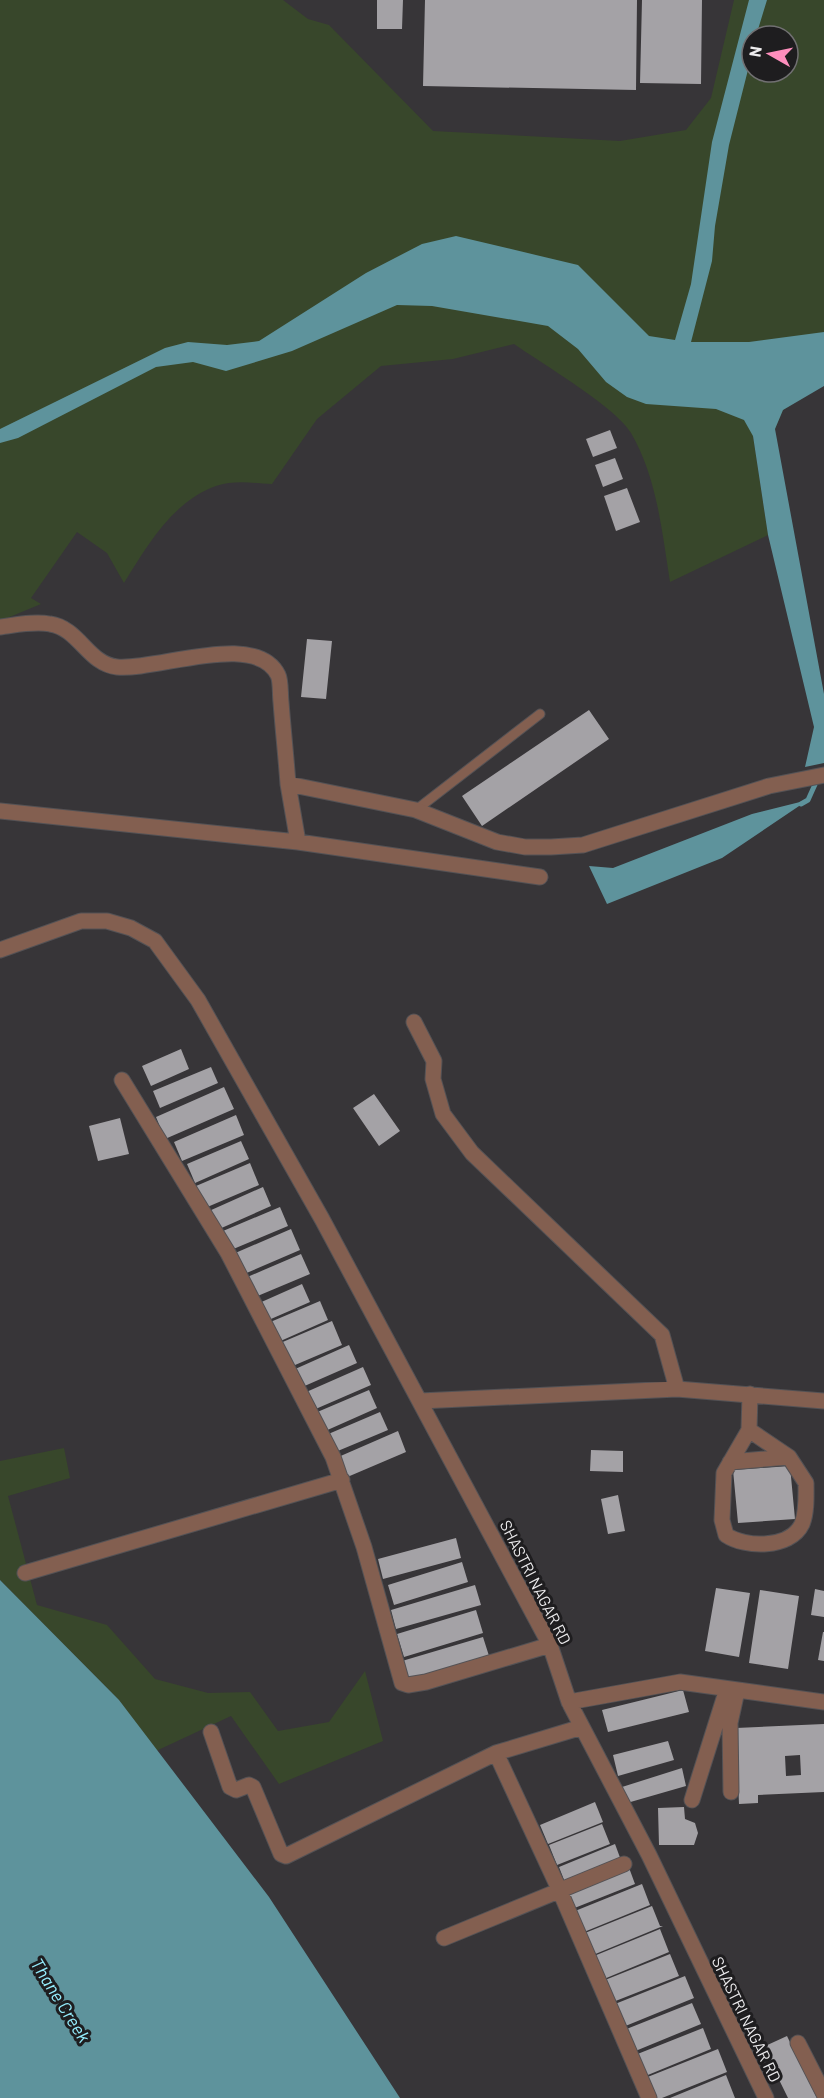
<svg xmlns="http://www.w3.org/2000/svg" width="824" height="2098" viewBox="0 0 824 2098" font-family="Barlow,sans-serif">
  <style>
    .green { fill: #38472b; fill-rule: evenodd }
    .water { fill: #5e939c }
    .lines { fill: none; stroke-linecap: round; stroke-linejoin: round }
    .stream { stroke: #5e939c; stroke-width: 5 }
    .building { fill: #a4a2a6; fill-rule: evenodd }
    .lane-casing { stroke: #545255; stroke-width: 11 }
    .street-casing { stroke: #545255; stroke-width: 17 }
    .lane { stroke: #835f50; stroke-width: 9 }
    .street { stroke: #835f50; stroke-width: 15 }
    .labels { text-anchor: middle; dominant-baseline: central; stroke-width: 6; stroke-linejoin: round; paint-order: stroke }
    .street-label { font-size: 16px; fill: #edecee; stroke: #1e1d1f }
    .water-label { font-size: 18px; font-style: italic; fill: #95edfd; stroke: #1e1d1f }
  </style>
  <rect width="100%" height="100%" fill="#373538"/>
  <path class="green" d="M0,0H283L308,19L329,25L433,131L620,141L686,130L711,98L734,0H824V332L812,336L817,389L783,410L775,429L753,436L768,535L670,582C662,531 657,478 631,433C616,407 541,363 514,344L453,359L381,366L317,419L272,484C254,483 233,480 216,486C173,501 147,546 124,583L107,553L77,532L31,598L41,604L0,621ZM752,36H788V72H752Z
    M64,1448L70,1478L8,1496L37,1605L107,1625L155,1679L208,1693L250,1692L278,1731L329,1722L365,1671L383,1741L279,1784L231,1716L156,1751L119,1700L0,1580V1461Z"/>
  <path class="water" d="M749,0H767L756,36H752V54L729,145L715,226L712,261L691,342H749L824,332V386L783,410L775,429L824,694V763L805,767L814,727L768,535L753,436L744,420L716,409L646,404L627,397L606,382L578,349L548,326L432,306L397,305L292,351L226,371L193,362L156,367L18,438L0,443V429L165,348L188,342L227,345L259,341L366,273L422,244L456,236L578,265L649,336L675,340L691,284L712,142Z
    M808,800L722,858L607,904L589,866L613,868L752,814Z
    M0,1580L119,1700L269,1897L400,2098H0Z"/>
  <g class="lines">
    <path class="stream" d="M801,804L808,800L817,780"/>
  </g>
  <path class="building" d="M377,0H403L402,29H377Z
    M425,0H637L636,90L423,86Z
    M642,0H702L701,84L640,83Z
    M610,430L617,448L593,457L586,439Z
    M615,458L623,479L603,487L595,465Z
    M627,488L640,522L616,531L604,496Z
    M307,639L332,641L326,699L301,697Z
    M589,710L609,739L482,826L462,796Z
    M181,1049L189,1069L151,1086L142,1066Z
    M211,1067L218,1083L160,1108L153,1091Z
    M224,1087L234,1109L165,1139L156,1117Z
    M374,1094L400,1131L379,1146L353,1108Z
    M236,1115L244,1135L182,1161L174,1142Z
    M120,1118L129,1154L98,1161L89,1126Z
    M241,1141L249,1159L195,1183L187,1164Z
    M250,1163L259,1185L205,1208L196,1186Z
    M263,1187L271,1206L217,1230L209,1211Z
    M280,1207L288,1226L231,1250L223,1231Z
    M291,1229L300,1250L242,1275L233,1254Z
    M301,1254L310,1274L253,1298L245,1278Z
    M302,1284L310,1302L264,1322L257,1304Z
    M320,1301L328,1320L276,1343L268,1323Z
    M332,1321L342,1345L288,1368L278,1344Z
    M349,1345L357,1363L300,1388L293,1370Z
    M363,1367L371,1385L311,1411L304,1393Z
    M369,1390L377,1408L323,1432L315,1413Z
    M380,1412L388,1430L333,1453L326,1435Z
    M398,1431L406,1452L345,1478L336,1458Z
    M591,1450L623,1451V1472L590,1471Z
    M790,1466L795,1519L738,1523L733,1470Z
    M618,1495L625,1531L608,1534L601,1499Z
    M456,1538L461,1558L383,1579L378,1559Z
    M462,1562L468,1582L394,1605L388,1585Z
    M475,1585L481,1605L396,1629L391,1610Z
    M716,1588L750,1593L739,1657L705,1651Z
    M815,1589L824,1591V1617L811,1615Z
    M760,1590L799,1596L788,1669L749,1663Z
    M476,1610L483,1633L404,1657L397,1634Z
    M823,1632H824V1661L818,1660Z
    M483,1637L490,1659L409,1683L402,1661Z
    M683,1690L689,1712L608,1732L602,1710Z
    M824,1724V1792L758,1795V1803L739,1804L736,1728ZM800,1755L801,1775L786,1776L785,1756Z
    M668,1741L674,1760L618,1776L613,1755Z
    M682,1768L686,1786L627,1803L622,1787Z
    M595,1802L603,1822L548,1844L540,1825Z
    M684,1807L685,1819L695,1823L698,1833L694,1845H659L658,1808Z
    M602,1824L610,1844L557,1865L549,1845Z
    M615,1844L622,1863L566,1885L559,1867Z
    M628,1865L635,1884L572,1909L565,1890Z
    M642,1884L650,1905L584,1932L575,1911Z
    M652,1906L660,1926H663L593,1955L585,1933Z
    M660,1929L669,1952L604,1979L594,1956Z
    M670,1954L679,1976L613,2002L605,1980Z
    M685,1976L694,1998L623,2027L615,2004Z
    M692,2003L701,2024L633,2052L624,2030Z
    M703,2028L711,2049L643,2077L635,2055Z
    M787,2036L817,2098H788L763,2047Z
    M718,2049L727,2072L662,2098H652L645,2078Z
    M726,2075L735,2098H670Z"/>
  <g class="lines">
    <defs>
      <path id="lane" d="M416,810L540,714"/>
      <path id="street" d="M0,627C16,625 34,621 50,624C79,628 88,664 117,667C157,671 256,630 278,675C281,681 280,694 281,702C283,729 286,756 288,784L416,810L497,842L525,847H551L583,845L769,786L824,775
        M0,811L298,842L288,784
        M298,842L540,877
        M0,950L81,921H107L131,928L155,941L198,1000L322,1219L550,1645L569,1702L649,1855L766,2098
        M414,1022L434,1061L433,1079L443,1114L472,1153L662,1335L677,1389
        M122,1080L228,1253L333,1457L364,1547L402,1683L408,1685L426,1682L550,1645
        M420,1401L677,1389L824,1401
        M749,1430L724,1473L722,1520L726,1535C745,1548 790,1549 802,1524C807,1512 806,1495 806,1483L789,1457L749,1430L750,1394
        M730,1462L789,1457
        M25,1573L342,1480
        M569,1702L680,1682L824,1702
        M211,1732L230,1787L236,1790L249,1785L253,1787L281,1854L286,1856L496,1753L582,1727
        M496,1753L559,1889L649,2098
        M731,1792L730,1723L737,1691
        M692,1800L727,1689
        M444,1938L624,1864
        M798,2043L824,2094"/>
    </defs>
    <use href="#lane" class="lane-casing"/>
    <use href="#street" class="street-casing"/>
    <use href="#lane" class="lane"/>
    <use href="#street" class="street"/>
  </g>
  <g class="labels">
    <g class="street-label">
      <text transform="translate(536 1582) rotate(63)">SHASTRI NAGAR RD</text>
      <text transform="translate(747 2019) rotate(64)">SHASTRI NAGAR RD</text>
    </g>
    <g class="water-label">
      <text transform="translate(61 2000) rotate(58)">Thane Creek</text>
    </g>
  </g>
  <g transform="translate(770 54) rotate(279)"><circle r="28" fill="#1e1d1f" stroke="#717072" stroke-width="1.5"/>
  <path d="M0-4.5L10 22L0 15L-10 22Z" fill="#fe8ebd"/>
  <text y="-9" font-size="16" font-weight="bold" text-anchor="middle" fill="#edecee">N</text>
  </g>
</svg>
